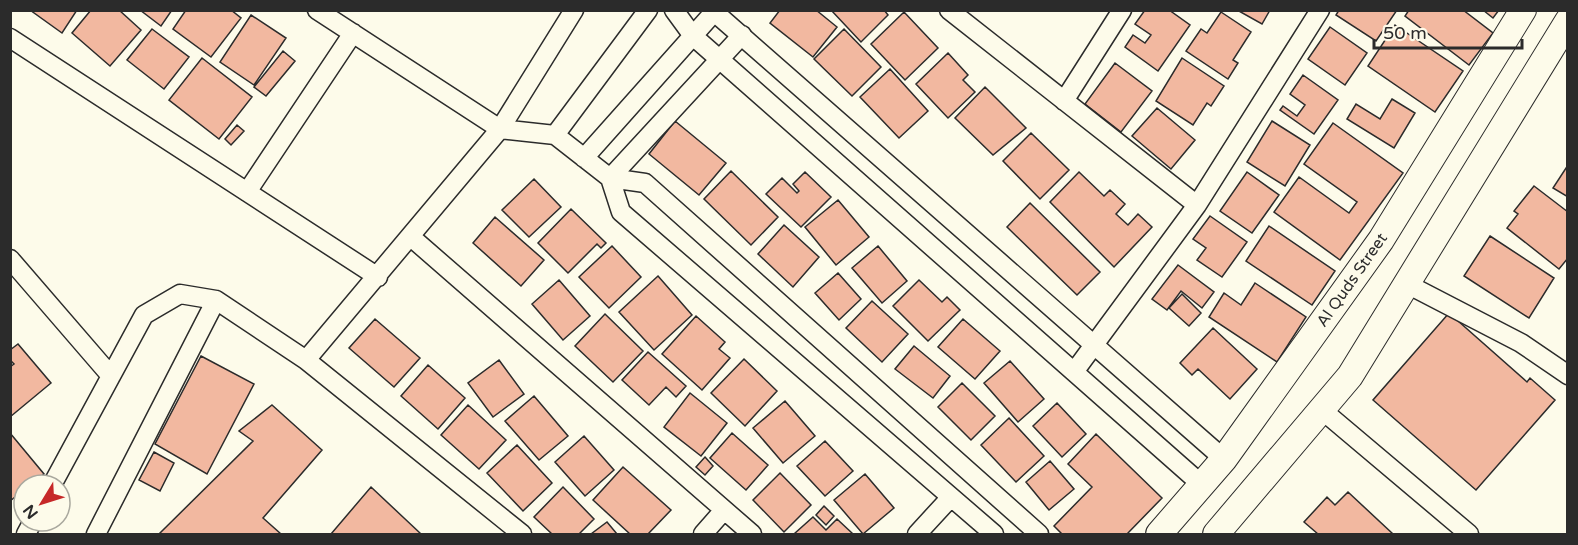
<svg xmlns="http://www.w3.org/2000/svg" width="1578" height="545" viewBox="0 0 1578 545" font-family="'Varela Round',sans-serif">
  <style>
    .building { fill: #f2b8a0; stroke: #2b2b2b; stroke-width: 1.5 }
    .lines { fill: none; stroke-linecap: round; stroke-linejoin: round }
    .minor-casing { stroke: #2b2b2b; stroke-width: 21 }
    .secondary-casing { stroke: #2b2b2b; stroke-width: 28 }
    .minor { stroke: #fdfbea; stroke-width: 18 }
    .secondary { stroke: #fdfbea; stroke-width: 26 }
    .labels { text-anchor: middle; dominant-baseline: central; stroke-width: 4.5; stroke-linejoin: round; paint-order: stroke }
    .street-label { font-size: 16px; fill: #2b2b2b; stroke: #fdfbea }
  </style>
  <rect width="100%" height="100%" fill="#fdfbea"/>
  <path class="building" d="M30,10H77L62,33Z
    M91,10H119L141,30L110,66L72,33Z
    M140,10H172L161,26Z
    M186,10H231L241,18L211,57L173,29Z
    M780,10H816L837,27L813,57L770,23Z
    M831,10H884L888,15L861,42Z
    M1145,10H1169L1190,25L1158,71L1125,47L1133,35L1145,43L1151,35L1135,24Z
    M1237,10H1270L1262,24Z
    M1339,10H1397L1376,41L1336,15Z
    M1409,10H1463L1493,33L1469,65L1405,16Z
    M1483,10H1499L1493,18Z
    M904,12L938,48L905,80L871,44Z
    M1221,12L1251,32L1233,60L1238,63L1228,79L1186,51L1201,29L1207,33Z
    M251,15L286,38L254,85L220,62Z
    M1395,25L1463,71L1435,112L1368,66Z
    M1330,27L1367,53L1345,85L1308,59Z
    M152,29L189,57L164,89L127,60Z
    M844,29L881,67L852,96L814,59Z
    M283,51L295,61L266,96L254,87Z
    M948,53L968,75L963,80L975,92L948,118L916,84Z
    M202,58L252,97L219,139L169,100Z
    M1182,58L1224,86L1211,106L1207,103L1193,125L1156,101Z
    M1115,63L1152,91L1121,132L1085,104Z
    M890,69L928,111L899,138L860,97Z
    M1303,75L1338,100L1314,134L1280,110L1283,106L1297,116L1305,105L1290,94Z
    M985,87L1026,128L993,155L955,118Z
    M1392,99L1415,113L1394,148L1347,119L1356,104L1380,119Z
    M1157,108L1195,140L1171,169L1132,136Z
    M675,121L726,163L699,195L649,154Z
    M1272,121L1310,145L1285,186L1247,162Z
    M1333,123L1403,173L1340,260L1274,212L1299,177L1349,213L1357,202L1304,164Z
    M237,125L244,131L231,145L225,139Z
    M1031,133L1069,170L1040,199L1003,161Z
    M1568,165V197L1553,188Z
    M731,171L778,217L751,245L704,199Z
    M805,172L831,197L801,227L766,194L782,178L797,193L799,191L793,184Z
    M1079,172L1104,196L1110,190L1125,204L1116,214L1128,225L1138,214L1152,227L1114,267L1050,202Z
    M1247,172L1279,195L1252,233L1220,211Z
    M534,179L561,207L529,237L502,210Z
    M1534,186L1568,212V258L1559,269L1507,228L1518,214L1514,211Z
    M838,200L869,237L836,265L805,227Z
    M1030,203L1100,272L1077,295L1007,227Z
    M571,209L606,243L601,248L597,244L568,273L538,243Z
    M1210,216L1247,242L1222,277L1197,260L1206,248L1193,239Z
    M495,217L544,260L521,286L473,243Z
    M784,225L819,257L793,287L758,254Z
    M1269,226L1335,271L1312,305L1246,261Z
    M1490,236L1554,278L1529,318L1464,276Z
    M612,246L641,277L609,308L579,277Z
    M878,246L907,281L882,303L852,268Z
    M1178,265L1214,292L1202,308L1181,291L1167,310L1152,299Z
    M838,273L861,299L839,320L815,293Z
    M658,276L692,315L654,350L619,312Z
    M559,280L590,316L563,340L532,304Z
    M919,280L942,302L947,297L960,310L928,341L893,306Z
    M1255,283L1306,317L1277,362L1209,317L1224,293L1241,305Z
    M1182,294L1201,313L1189,326L1169,308Z
    M872,301L908,334L882,362L846,328Z
    M1449,313L1527,382L1530,378L1555,400L1476,490L1373,400Z
    M605,314L643,351L613,382L575,346Z
    M696,316L725,342L719,349L730,358L702,390L662,354Z
    M375,319L420,358L394,387L349,348Z
    M963,319L1000,351L975,379L938,347Z
    M1213,328L1257,369L1230,399L1198,369L1192,375L1180,363Z
    M18,344L51,383L10,417V367L14,364L10,360V350Z
    M914,346L950,376L933,398L895,369Z
    M648,352L686,386L676,397L666,387L649,405L622,380Z
    M201,356L254,384L207,474L155,444Z
    M744,359L777,391L745,426L711,393Z
    M499,360L524,394L493,417L468,383Z
    M1010,361L1044,399L1018,422L984,383Z
    M428,365L465,398L438,429L401,396Z
    M962,383L995,416L971,440L938,407Z
    M690,393L727,423L701,456L664,427Z
    M534,396L568,436L539,460L505,421Z
    M785,401L815,436L783,463L753,428Z
    M1057,403L1086,434L1062,457L1033,426Z
    M272,405L322,450L263,518L281,534H159L253,441L239,431Z
    M468,405L506,440L479,469L441,435Z
    M1009,418L1044,456L1016,482L981,445Z
    M10,433L44,474L30,485H24V490L10,501Z
    M732,433L768,465L746,490L710,458Z
    M1096,434L1162,498L1127,534H1062L1054,526L1092,487L1068,464Z
    M584,436L614,470L585,496L555,462Z
    M825,441L853,471L825,496L797,466Z
    M517,445L552,483L523,511L487,473Z
    M154,452L174,463L160,491L139,480Z
    M705,457L713,466L705,475L696,467Z
    M1050,461L1074,489L1049,510L1026,482Z
    M623,467L671,510L648,534H630L593,500Z
    M780,473L811,505L784,532L753,500Z
    M865,474L894,508L863,534L834,500Z
    M371,487L404,518L421,534H331Z
    M563,487L594,519L579,534H552L534,517Z
    M1348,492L1393,534H1318L1304,522L1327,497L1335,505Z
    M824,506L834,516L826,525L816,515Z
    M813,517L826,530L837,519L853,534H794Z
    M607,522L617,534H591Z"/>
  <g class="lines">
    <defs>
      <path id="minor" d="M317,10L500,129L555,135L610,178L645,183L1039,534
        M674,10L693,36L1201,484
        M712,10L1224,459
        M949,10L1197,205
        M742,35L610,178L621,212L994,534
        M10,38L378,277
        M1064,101L1122,10
        M555,135L648,10
        M584,158L715,11
        M247,192L353,33
        M411,237L752,534
        M10,259L111,376
        M1407,284L1521,343L1568,375
        M306,360L500,129L574,10
        M1074,372L1197,205L1320,10
        M1322,410L1469,534
        M52,485L144,315L180,294L216,300L306,360L522,534
        M26,534L33,521
        M96,534L216,300
        M703,534L724,510
        M917,534L951,497"/>
      <path id="secondary" d="M1159,534L1224,459L1381,240L1523,10
        M1216,534L1350,376L1568,21"/>
    </defs>
    <use href="#minor" class="minor-casing"/>
    <use href="#secondary" class="secondary-casing"/>
    <use href="#minor" class="minor"/>
    <use href="#secondary" class="secondary"/>
  </g>
  <g class="labels">
    <g class="street-label">
      <text transform="translate(1352 280) rotate(-55)">Al Quds Street</text>
    </g>
  </g>
  <rect width="1578" height="545" fill="none" stroke="#2b2b2b" stroke-width="24"/>
  <g transform="translate(42 503) rotate(232)"><circle r="28" fill="#fdfbea" stroke="#a9a89e" stroke-width="1.5"/>
  <path d="M0-4.5L10 22L0 15L-10 22Z" fill="#c62828"/>
  <text y="-9" font-size="16" font-weight="bold" text-anchor="middle" fill="#2b2b2b">N</text>
  </g>
  <path d="M1374 39v9h148v-9" fill="none" stroke="#2b2b2b" stroke-width="3"/>
  <text x="1383" y="39" font-size="18" fill="#2b2b2b" stroke="#fdfbea" stroke-width="4.5" paint-order="stroke">50 m</text>
</svg>
